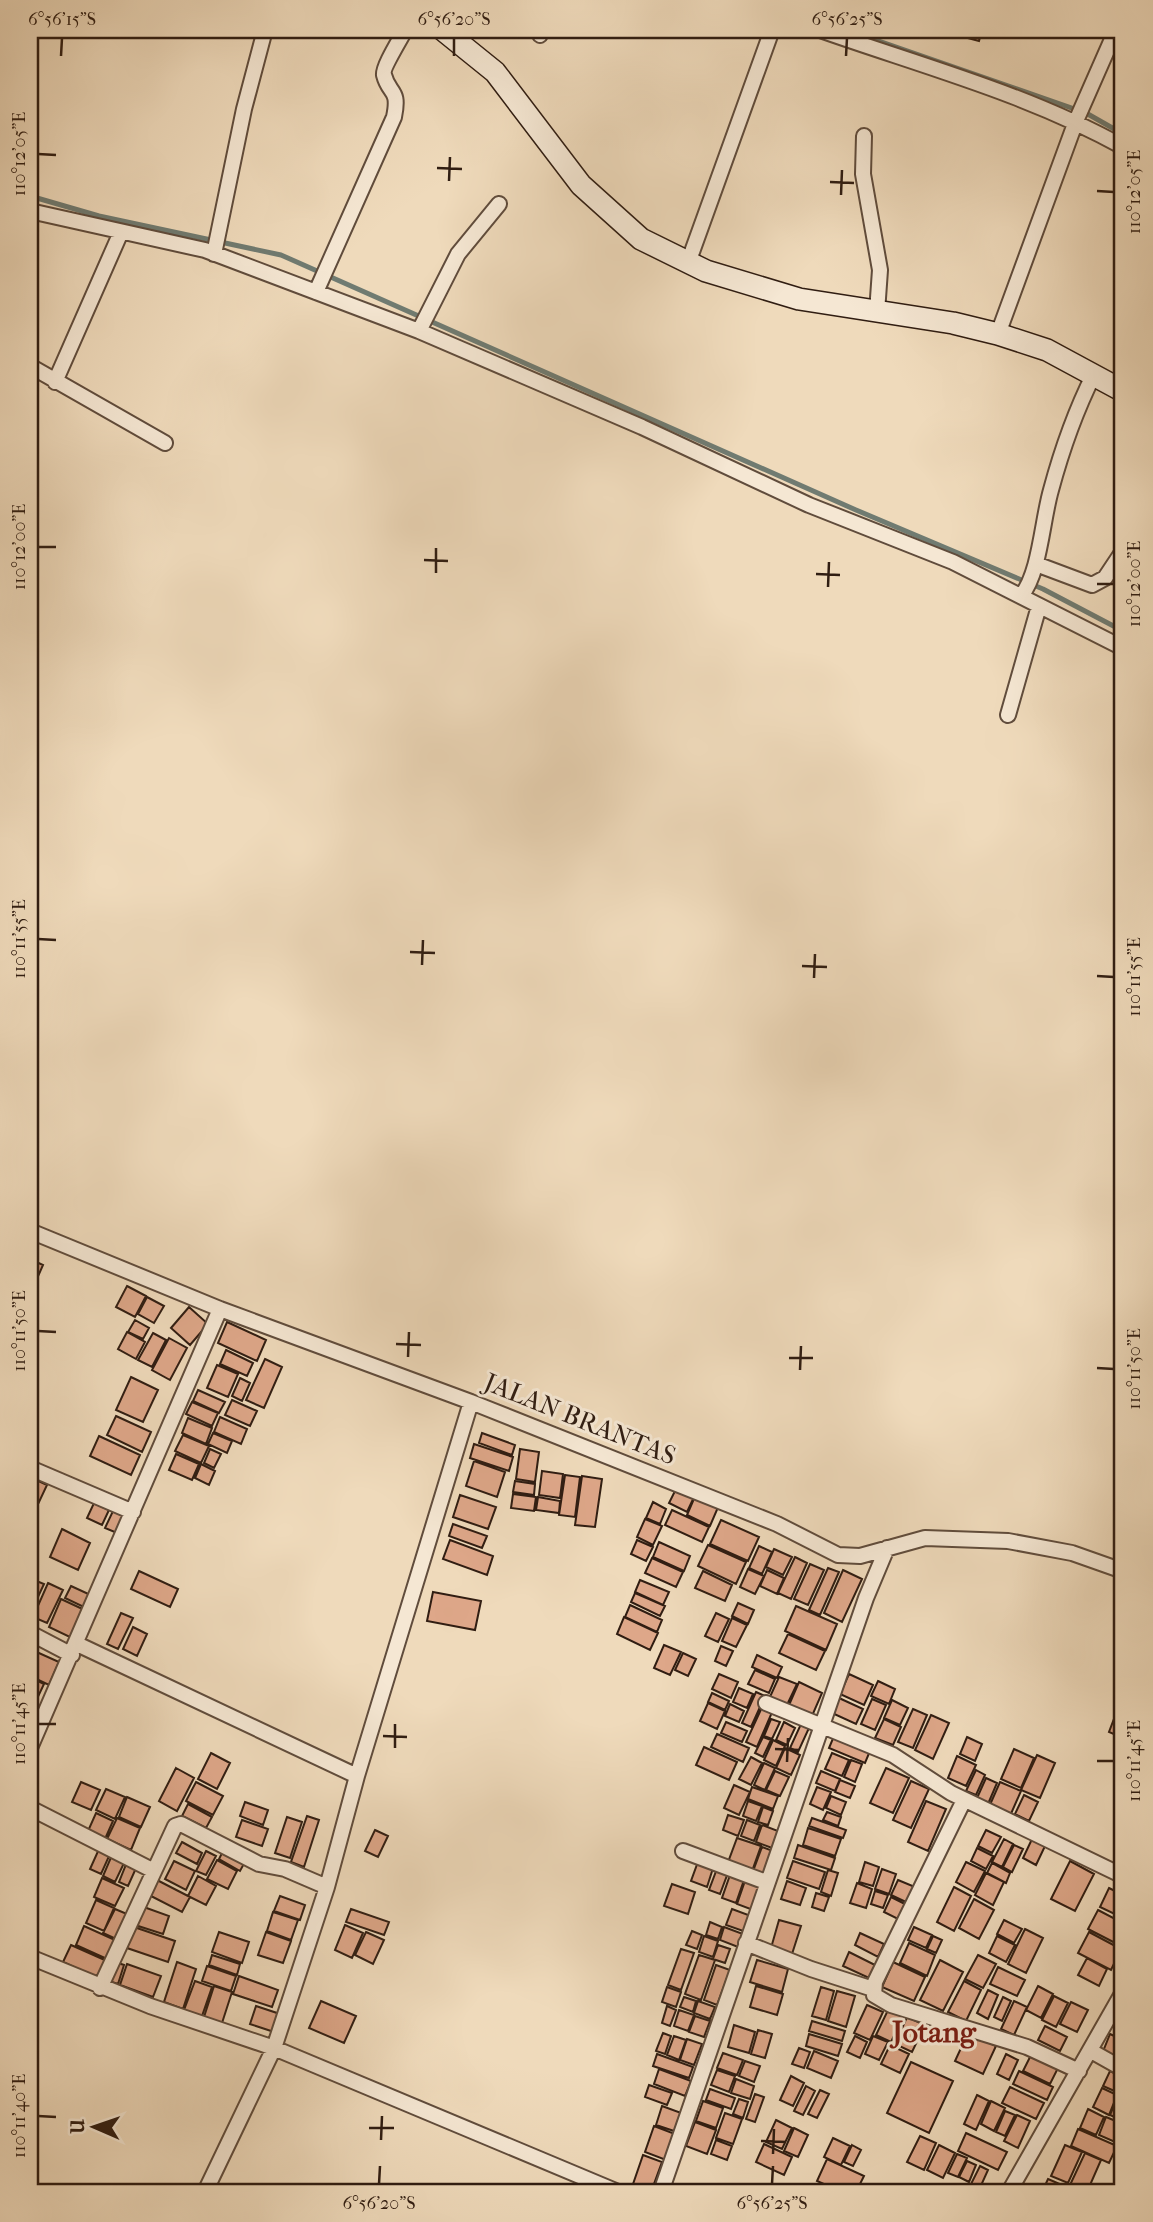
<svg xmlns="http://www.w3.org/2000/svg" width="1153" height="2222" viewBox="0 0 1153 2222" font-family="'IM FELL French Canon',serif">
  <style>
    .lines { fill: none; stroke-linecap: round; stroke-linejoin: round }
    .stream { stroke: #707b71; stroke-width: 5 }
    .building { fill: #dea789; stroke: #301d12; stroke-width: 2 }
    .minor-casing { stroke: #604c3c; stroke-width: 18 }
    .secondary-casing { stroke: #301d12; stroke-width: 24 }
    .minor { stroke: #f5e7d3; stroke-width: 14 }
    .secondary { stroke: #f5e7d3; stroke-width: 21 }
    .ticks { fill: none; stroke: #301d12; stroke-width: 2.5 }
    .labels { text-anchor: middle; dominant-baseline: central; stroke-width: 6; stroke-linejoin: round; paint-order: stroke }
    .street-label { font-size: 26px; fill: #301d12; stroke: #f5e7d3 }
    .quarter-label { font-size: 30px; font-weight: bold; fill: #7a1f14; stroke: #f5e7d3 }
    .neatline { fill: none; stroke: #301d12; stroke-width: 2.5 }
    .ticks-label { font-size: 18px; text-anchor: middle; fill: #301d12 }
  </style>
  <rect width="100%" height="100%" fill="#efdabb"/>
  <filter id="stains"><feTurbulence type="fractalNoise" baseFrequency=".00286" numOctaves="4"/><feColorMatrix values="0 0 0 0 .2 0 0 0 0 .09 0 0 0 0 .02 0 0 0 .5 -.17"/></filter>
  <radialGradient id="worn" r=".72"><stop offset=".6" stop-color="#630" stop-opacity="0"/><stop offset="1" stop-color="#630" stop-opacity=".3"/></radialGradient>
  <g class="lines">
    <path class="stream" d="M847,30L1086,113L1123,134
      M30,196L99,216L281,255L856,510L1043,589L1123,631"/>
  </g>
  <path class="building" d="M966,30H982L979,41L964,37Z
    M30,1259L43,1265L32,1290L30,1289Z
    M127,1286L146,1296L135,1317L116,1307Z
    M147,1297L164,1306L154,1323L138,1314Z
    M189,1307L208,1324L190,1345L171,1328Z
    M135,1320L149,1328L143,1339L128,1332Z
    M227,1322L266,1340L257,1361L218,1343Z
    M127,1332L145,1342L136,1359L118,1349Z
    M153,1333L166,1340L152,1367L138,1360Z
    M169,1338L187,1348L170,1380L152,1370Z
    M226,1350L253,1363L247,1376L220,1364Z
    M265,1359L282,1367L264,1408L246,1400Z
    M217,1365L238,1374L228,1397L207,1388Z
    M131,1377L158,1390L143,1422L116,1410Z
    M240,1378L250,1383L242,1401L232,1396Z
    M198,1390L225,1402L219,1413L193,1401Z
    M232,1400L257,1411L250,1426L225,1415Z
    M192,1402L218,1413L212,1426L186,1414Z
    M116,1416L151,1432L142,1452L107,1435Z
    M220,1417L247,1429L241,1444L214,1432Z
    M188,1418L212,1428L206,1444L182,1433Z
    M213,1433L232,1441L227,1453L208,1444Z
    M482,1433L515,1445L512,1455L479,1443Z
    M183,1435L209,1446L201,1463L175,1451Z
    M99,1436L140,1455L131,1475L90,1456Z
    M474,1444L513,1457L509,1471L470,1458Z
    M210,1449L221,1454L214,1468L204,1463Z
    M520,1449L539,1452L535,1482L516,1479Z
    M176,1454L199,1464L192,1480L169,1470Z
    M474,1461L505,1472L497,1497L466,1486Z
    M201,1464L215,1471L209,1485L195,1478Z
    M542,1471L563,1474L560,1498L539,1495Z
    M565,1475L580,1477L575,1517L559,1515Z
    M582,1476L602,1479L595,1527L575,1525Z
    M30,1477L47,1485L32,1517L30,1516Z
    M515,1481L535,1484L534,1495L513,1492Z
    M677,1487L695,1495L687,1512L669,1503Z
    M513,1494L536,1497L534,1511L511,1508Z
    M696,1494L719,1505L710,1526L687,1515Z
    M460,1495L496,1507L488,1529L453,1517Z
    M538,1497L560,1501L559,1513L536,1510Z
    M653,1502L666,1509L660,1524L646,1518Z
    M94,1503L109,1510L102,1525L87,1518Z
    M672,1510L709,1527L702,1542L665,1525Z
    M113,1511L125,1517L117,1533L105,1528Z
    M645,1519L662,1526L653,1545L637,1537Z
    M721,1520L759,1537L748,1561L710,1544Z
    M453,1524L487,1536L482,1548L449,1536Z
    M62,1529L90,1543L78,1570L50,1557Z
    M450,1540L493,1556L487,1575L443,1559Z
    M637,1540L653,1547L646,1561L631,1554Z
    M659,1542L690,1556L684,1571L653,1557Z
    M708,1545L746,1562L736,1584L698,1566Z
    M759,1546L772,1552L762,1574L749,1568Z
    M774,1549L792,1557L783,1575L766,1567Z
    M795,1557L807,1563L791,1599L778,1593Z
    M652,1558L683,1572L676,1587L645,1573Z
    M810,1564L824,1570L808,1605L794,1599Z
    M828,1568L839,1572L820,1615L809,1610Z
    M748,1569L764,1576L755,1594L740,1587Z
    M767,1570L784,1578L777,1594L760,1586Z
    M843,1570L862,1579L842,1622L824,1613Z
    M139,1571L178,1589L170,1607L131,1589Z
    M703,1571L732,1585L725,1601L695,1588Z
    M34,1580L44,1584L30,1614V1589Z
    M640,1580L669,1592L663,1605L635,1592Z
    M48,1583L63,1590L47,1623L33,1617Z
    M71,1586L95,1597L90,1610L65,1598Z
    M433,1592L481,1601L475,1630L427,1621Z
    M635,1593L665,1606L660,1616L631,1602Z
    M61,1599L89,1612L76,1640L49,1627Z
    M738,1603L754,1610L748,1624L732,1616Z
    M630,1605L662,1620L657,1632L625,1617Z
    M796,1606L837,1624L826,1650L785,1631Z
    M121,1613L133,1618L118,1649L107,1644Z
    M716,1613L729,1619L718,1642L705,1636Z
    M624,1617L658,1633L650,1650L617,1634Z
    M732,1618L747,1625L736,1647L722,1641Z
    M133,1627L147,1634L137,1656L123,1649Z
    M788,1634L825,1651L816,1670L779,1653Z
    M664,1645L681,1652L670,1675L654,1668Z
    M721,1646L733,1651L726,1666L715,1661Z
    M30,1649L59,1662L49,1685L30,1676Z
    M683,1653L696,1659L688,1676L675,1670Z
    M757,1655L782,1667L777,1678L752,1667Z
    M755,1670L775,1679L769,1693L748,1684Z
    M719,1674L738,1682L731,1698L712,1689Z
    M849,1674L873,1685L864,1705L840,1694Z
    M30,1677L44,1684L36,1701L30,1698Z
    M779,1677L797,1684L786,1707L769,1699Z
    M878,1681L895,1689L889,1704L871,1696Z
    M799,1682L822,1693L812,1716L789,1705Z
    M739,1688L753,1694L747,1708L733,1702Z
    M756,1692L765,1696L751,1727L742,1723Z
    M712,1693L729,1701L725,1710L708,1702Z
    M1123,1695V1738L1109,1732Z
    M839,1698L863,1709L856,1724L832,1713Z
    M872,1699L886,1705L875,1730L861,1724Z
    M892,1700L908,1708L900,1725L884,1718Z
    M708,1703L725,1711L717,1729L700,1721Z
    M730,1704L744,1711L739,1722L725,1716Z
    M763,1705L773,1710L757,1747L746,1742Z
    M913,1709L927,1715L913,1748L898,1742Z
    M931,1715L949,1723L933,1759L915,1750Z
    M771,1719L780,1722L772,1739L764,1736Z
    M884,1719L901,1727L893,1745L875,1738Z
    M726,1722L747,1731L742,1742L721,1733Z
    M784,1722L795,1728L787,1745L776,1740Z
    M801,1724L809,1728L798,1752L790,1748Z
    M717,1734L749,1748L743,1762L711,1747Z
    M834,1736L870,1751L865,1763L829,1748Z
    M763,1737L771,1740L763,1757L755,1753Z
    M967,1737L982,1744L975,1761L960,1754Z
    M773,1740L785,1746L776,1766L764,1760Z
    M704,1747L737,1762L729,1780L696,1765Z
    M785,1748L800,1755L791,1775L776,1768Z
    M1014,1749L1034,1758L1021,1788L1001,1779Z
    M211,1753L230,1763L217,1789L198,1779Z
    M832,1753L849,1760L842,1776L825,1769Z
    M1037,1755L1055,1763L1040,1798L1021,1790Z
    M957,1756L976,1765L966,1786L948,1778Z
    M751,1757L762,1763L751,1785L739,1779Z
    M851,1760L862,1764L855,1782L844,1777Z
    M764,1763L775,1768L765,1790L754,1785Z
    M176,1768L194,1778L177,1811L159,1801Z
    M886,1768L909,1778L893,1813L870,1803Z
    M976,1770L985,1775L976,1795L966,1791Z
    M775,1771L789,1777L780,1796L766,1790Z
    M821,1771L840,1779L835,1791L816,1783Z
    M986,1778L997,1783L988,1804L977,1798Z
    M840,1780L855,1786L850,1798L835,1792Z
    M911,1781L929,1789L911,1828L893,1820Z
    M81,1782L100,1790L91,1810L72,1802Z
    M196,1782L223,1796L213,1815L186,1801Z
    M1000,1782L1021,1791L1010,1816L989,1807Z
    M734,1785L750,1792L739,1815L724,1808Z
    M752,1787L778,1796L773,1809L748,1799Z
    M817,1787L831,1792L823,1810L810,1804Z
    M106,1789L125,1797L115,1819L96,1810Z
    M1024,1795L1038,1802L1029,1821L1015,1814Z
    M831,1796L846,1802L841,1815L826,1808Z
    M127,1797L150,1807L141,1827L119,1817Z
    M748,1801L762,1806L756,1821L743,1816Z
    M926,1801L946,1809L928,1851L908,1842Z
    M245,1802L268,1810L263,1825L240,1816Z
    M188,1804L212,1817L206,1828L182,1816Z
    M763,1807L773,1811L768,1825L758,1822Z
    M827,1812L841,1817L838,1826L823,1820Z
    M96,1813L113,1821L105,1839L88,1831Z
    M728,1815L744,1820L738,1836L723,1830Z
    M307,1816L319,1820L304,1867L291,1862Z
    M287,1817L302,1822L290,1858L275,1853Z
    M117,1818L140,1828L131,1850L107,1839Z
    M812,1818L846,1830L843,1838L809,1826Z
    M242,1820L268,1829L262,1846L236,1837Z
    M747,1820L760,1825L754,1841L741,1836Z
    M762,1825L778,1831L772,1848L756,1842Z
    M808,1828L841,1839L835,1856L803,1845Z
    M375,1830L388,1836L378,1857L365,1851Z
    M986,1830L1001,1837L992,1853L978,1846Z
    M1033,1837L1046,1844L1036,1865L1023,1858Z
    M737,1838L761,1846L751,1874L727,1865Z
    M1004,1839L1013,1844L1002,1867L992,1862Z
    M182,1842L202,1853L197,1864L176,1853Z
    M798,1845L835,1858L831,1870L794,1858Z
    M1014,1845L1023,1849L1012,1872L1003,1867Z
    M762,1847L773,1851L763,1878L752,1874Z
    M977,1848L993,1856L986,1869L971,1861Z
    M99,1849L110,1854L101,1874L90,1869Z
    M224,1849L246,1860L240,1871L219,1859Z
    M206,1851L216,1856L206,1875L196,1871Z
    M112,1855L125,1861L115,1882L103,1876Z
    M699,1859L714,1865L707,1887L691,1881Z
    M217,1860L237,1871L228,1889L207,1879Z
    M174,1861L195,1871L186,1890L165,1879Z
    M793,1861L825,1872L819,1889L787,1878Z
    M1070,1861L1094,1874L1075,1911L1051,1899Z
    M127,1862L137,1866L128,1886L119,1882Z
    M865,1862L879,1867L873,1886L859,1882Z
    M966,1862L985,1871L974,1892L956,1882Z
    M992,1863L1010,1873L1006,1883L987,1873Z
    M718,1866L729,1870L720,1894L709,1890Z
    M882,1869L896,1874L889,1894L875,1889Z
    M828,1870L838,1873L831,1896L821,1892Z
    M986,1873L1004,1882L993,1905L975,1895Z
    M730,1875L744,1880L736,1903L722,1898Z
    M198,1876L216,1886L206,1905L188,1896Z
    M102,1878L124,1888L115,1906L94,1897Z
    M746,1878L762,1884L753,1910L737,1904Z
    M157,1880L190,1897L182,1912L149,1895Z
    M898,1880L915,1887L908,1903L891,1895Z
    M787,1881L806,1888L800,1905L781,1899Z
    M857,1883L872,1889L866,1908L850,1903Z
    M672,1884L695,1892L688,1914L664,1906Z
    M954,1887L971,1896L954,1931L937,1922Z
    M1109,1888L1123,1895V1918L1100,1907Z
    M875,1891L888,1895L883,1908L871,1904Z
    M816,1893L829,1897L824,1911L812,1907Z
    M280,1896L305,1905L300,1920L274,1911Z
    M891,1897L905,1904L898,1919L884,1912Z
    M974,1899L994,1910L979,1939L959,1928Z
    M96,1900L114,1908L104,1931L86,1923Z
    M141,1906L169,1916L163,1934L135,1925Z
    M115,1909L127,1914L116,1939L103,1933Z
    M351,1909L389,1922L384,1935L346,1922Z
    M732,1909L751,1916L746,1932L726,1925Z
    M1098,1910L1123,1923V1947L1088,1929Z
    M273,1912L298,1920L291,1940L267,1931Z
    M779,1920L801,1926L792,1954L771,1948Z
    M1004,1920L1022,1929L1014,1943L997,1934Z
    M710,1922L722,1927L718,1939L706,1935Z
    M345,1925L363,1933L352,1958L335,1950Z
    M84,1926L115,1940L107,1959L76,1945Z
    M134,1927L175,1941L168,1962L127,1948Z
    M724,1927L743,1934L738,1947L720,1940Z
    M914,1927L932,1935L926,1948L908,1940Z
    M1025,1929L1043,1938L1026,1973L1008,1964Z
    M692,1931L702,1935L697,1949L686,1945Z
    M219,1932L249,1942L242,1963L212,1952Z
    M266,1932L291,1941L283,1963L258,1955Z
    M366,1932L384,1940L373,1964L355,1955Z
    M1089,1932L1121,1949L1111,1970L1078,1953Z
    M860,1933L884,1944L878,1957L855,1945Z
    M704,1936L718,1941L713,1957L699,1952Z
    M933,1936L942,1940L936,1953L927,1949Z
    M997,1936L1015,1945L1006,1962L989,1953Z
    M909,1943L935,1955L927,1976L900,1963Z
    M71,1945L107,1961L99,1979L63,1962Z
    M718,1945L730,1949L725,1963L713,1959Z
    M681,1949L694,1953L681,1990L668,1985Z
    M849,1952L875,1965L869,1978L843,1966Z
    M212,1955L240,1964L237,1975L209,1965Z
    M699,1955L715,1960L701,2000L685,1994Z
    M978,1955L996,1964L983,1988L965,1979Z
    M1087,1958L1107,1969L1099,1986L1078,1975Z
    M757,1960L788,1969L782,1992L750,1982Z
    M940,1960L963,1972L943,2011L920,2000Z
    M112,1961L124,1965L118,1984L106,1980Z
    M177,1962L196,1969L183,2009L164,2002Z
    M893,1962L925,1977L914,2001L882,1987Z
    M127,1964L161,1976L153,1997L120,1985Z
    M716,1965L730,1970L717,2005L704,2000Z
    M207,1966L236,1976L231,1991L202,1981Z
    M998,1967L1025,1980L1017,1996L990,1984Z
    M239,1976L278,1990L272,2007L233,1994Z
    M195,1981L212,1987L202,2016L184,2010Z
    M964,1981L981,1990L966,2021L948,2012Z
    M214,1986L232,1992L222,2023L204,2017Z
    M756,1986L783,1994L777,2015L750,2007Z
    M1038,1986L1053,1994L1041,2018L1026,2010Z
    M667,1987L681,1992L676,2007L662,2002Z
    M821,1987L834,1991L826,2020L812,2016Z
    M988,1990L998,1995L988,2019L977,2013Z
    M837,1991L855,1996L846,2027L828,2021Z
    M1054,1996L1068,2003L1056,2027L1042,2020Z
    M684,1997L696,2001L693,2012L680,2007Z
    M1003,1997L1011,2001L1002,2021L994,2017Z
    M321,2001L356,2016L344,2043L309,2028Z
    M698,2001L715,2007L710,2019L694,2013Z
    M1014,2001L1027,2007L1014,2035L1001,2029Z
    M1071,2002L1088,2010L1077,2032L1060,2024Z
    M867,2005L883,2012L870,2040L854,2033Z
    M256,2006L280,2014L274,2032L250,2024Z
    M667,2006L676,2010L670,2026L662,2023Z
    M889,2008L904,2015L891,2042L876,2035Z
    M679,2010L694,2015L688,2031L674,2026Z
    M695,2016L710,2021L704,2037L689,2032Z
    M907,2017L925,2025L912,2052L895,2044Z
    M812,2021L845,2031L842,2041L809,2031Z
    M734,2025L755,2032L749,2053L728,2047Z
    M1045,2026L1067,2037L1060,2051L1038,2040Z
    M758,2030L772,2034L765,2058L751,2054Z
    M663,2033L671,2036L665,2054L656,2051Z
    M968,2033L996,2046L983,2074L955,2061Z
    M809,2034L842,2044L838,2056L806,2046Z
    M1110,2034L1123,2040V2063L1102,2054Z
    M674,2036L686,2040L679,2060L667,2055Z
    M855,2036L867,2042L860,2058L847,2052Z
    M873,2036L888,2042L879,2060L865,2054Z
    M687,2039L702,2044L694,2065L680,2060Z
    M890,2045L909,2054L900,2073L881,2064Z
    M799,2048L810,2052L804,2068L792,2064Z
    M814,2051L838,2061L831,2078L807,2068Z
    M723,2053L743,2060L737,2075L717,2068Z
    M657,2054L693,2067L689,2078L653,2066Z
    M1006,2054L1018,2060L1009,2080L997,2074Z
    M1031,2055L1058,2068L1050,2084L1023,2071Z
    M745,2061L760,2066L754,2082L739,2076Z
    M911,2062L953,2081L929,2133L887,2113Z
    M659,2069L691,2081L685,2096L654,2084Z
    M717,2070L735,2076L729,2092L711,2085Z
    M1019,2071L1053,2087L1047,2100L1013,2084Z
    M1110,2071L1123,2077L1119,2093L1103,2086Z
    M791,2076L804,2083L793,2106L780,2100Z
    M736,2079L754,2086L750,2099L731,2093Z
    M649,2085L672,2093L667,2105L645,2097Z
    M806,2086L815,2091L803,2115L794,2111Z
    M1010,2087L1044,2103L1036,2119L1002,2103Z
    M1102,2088L1117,2095L1109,2115L1093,2107Z
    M710,2089L735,2098L731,2109L706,2100Z
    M820,2090L829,2094L817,2118L808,2114Z
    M755,2094L764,2097L755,2122L746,2119Z
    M977,2095L989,2101L976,2130L964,2124Z
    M1117,2098L1123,2101V2121L1110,2115Z
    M739,2099L748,2102L743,2118L733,2114Z
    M703,2101L723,2108L716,2128L696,2121Z
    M991,2101L1005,2108L994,2131L981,2124Z
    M662,2106L684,2114L677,2132L656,2125Z
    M1088,2109L1104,2117L1096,2135L1080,2128Z
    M1005,2111L1015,2115L1005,2136L996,2132Z
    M725,2113L742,2119L733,2144L716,2138Z
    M1017,2115L1030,2121L1018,2148L1004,2141Z
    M1106,2117L1123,2124L1122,2145L1099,2135Z
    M776,2120L792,2128L782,2149L766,2142Z
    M695,2122L716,2130L707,2154L686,2146Z
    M654,2126L675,2134L666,2160L645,2152Z
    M794,2128L808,2135L798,2157L784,2151Z
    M1078,2129L1117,2146L1109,2163L1071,2146Z
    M966,2133L1007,2152L998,2170L958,2151Z
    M920,2136L936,2143L924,2170L907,2162Z
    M833,2138L850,2146L841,2165L824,2157Z
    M716,2140L732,2146L727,2160L711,2154Z
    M764,2144L792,2157L784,2175L756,2162Z
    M852,2145L861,2150L853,2166L844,2162Z
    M939,2145L955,2153L943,2178L927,2170Z
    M1065,2145L1082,2152L1068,2183L1051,2176Z
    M1085,2153L1101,2160L1087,2192L1070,2185Z
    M957,2154L967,2158L958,2177L948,2173Z
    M643,2155L662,2162L651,2192L632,2187Z
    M827,2159L864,2176L856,2192H842L817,2181Z
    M967,2161L976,2165L969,2182L959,2177Z
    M980,2166L988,2170L979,2190L970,2186Z
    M1048,2179L1078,2192H1042Z"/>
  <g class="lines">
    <defs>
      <path id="minor" d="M820,30C922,66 1028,94 1123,147
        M540,35L542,30
        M864,136L863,174L880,270L877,312
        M30,211L205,250L419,331L642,427L809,505L953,562L1123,648
        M214,254L244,109L265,30
        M688,263L772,30
        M316,292L394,117C400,88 389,95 384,75C382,68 401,38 405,30
        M419,331L458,254L499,204
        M998,334L1076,121L1116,30
        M30,366L165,443
        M55,382L121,232
        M1036,564L1092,585L1105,578L1123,551
        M1021,596C1040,573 1042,521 1051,490C1062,449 1075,412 1094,374
        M1008,715L1039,606
        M30,1231L220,1309L471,1402L777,1524L838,1555L860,1556L925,1538L1008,1541L1072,1553L1123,1571
        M30,1468L133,1512
        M30,1633L72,1655
        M77,1644L357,1776
        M766,1703L893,1755L951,1793L1123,1876
        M30,1748L220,1309
        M964,1800L875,1982L874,1995L891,2005L1027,2047L1079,2071
        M30,1808L152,1870
        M683,1851L766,1882
        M746,1943L811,1969L873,1989
        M30,1957L150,2006L274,2048L618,2192
        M100,1988L175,1826L181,1824L259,1864L285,1869L327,1887
        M1091,2051L1123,2069
        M205,2192L274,2048L327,1887L357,1776L471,1402
        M661,2192L866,1598L887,1548
        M1009,2192L1123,1992"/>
      <path id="secondary" d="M443,30L495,72L581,185L641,239L706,271L799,299L953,323L998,334L1047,350L1123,391"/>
    </defs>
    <use href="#minor" class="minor-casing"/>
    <use href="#secondary" class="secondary-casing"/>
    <use href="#minor" class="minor"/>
    <use href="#secondary" class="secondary"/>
  </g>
  <path class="ticks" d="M61,56L62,38M454,56V38M846,56L847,38M38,154L56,155M437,168L462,169M449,181L450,157M830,182L854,183M1097,191L1114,192M841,195L842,170M38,547H56M424,560L448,561M436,573V548M816,574L840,575M1097,584H1114M828,587L829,562M38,939L56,940M410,952L435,953M422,965L423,940M802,966L827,967M1097,976L1114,977M814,978L815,954M38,1331L56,1332M396,1344L421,1345M408,1357L409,1332M789,1358H813M1097,1368L1114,1369M800,1370L801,1346M38,1724H56M383,1736L407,1737M395,1748V1724M775,1749L799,1750M1097,1761H1114M787,1762L788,1738M38,2116L56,2117M369,2128H394M381,2140L382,2116M761,2141L786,2142M773,2154L774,2129M379,2184L380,2166M772,2184L773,2166"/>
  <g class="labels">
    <g class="street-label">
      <text transform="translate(580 1419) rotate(22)">JALAN BRANTAS</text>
    </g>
    <g class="quarter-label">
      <text x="934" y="2032">Jotang</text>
    </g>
  </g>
  <rect width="1153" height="2222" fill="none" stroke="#efdabb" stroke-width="77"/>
  <g transform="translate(94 2127) rotate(272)" stroke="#f5e7d3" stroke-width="5" paint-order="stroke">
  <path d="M0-5L12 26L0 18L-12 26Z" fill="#301d12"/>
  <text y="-10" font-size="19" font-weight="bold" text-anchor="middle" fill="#301d12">U</text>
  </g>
  <rect x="38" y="38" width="1076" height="2146" class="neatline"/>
  <g class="ticks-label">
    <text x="62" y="25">6°56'15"S</text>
    <text x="454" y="25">6°56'20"S</text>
    <text x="847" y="25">6°56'25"S</text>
    <text transform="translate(19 154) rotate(-90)" y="6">110°12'05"E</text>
    <text transform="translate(1134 192) rotate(-90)" y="6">110°12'05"E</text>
    <text transform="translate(19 547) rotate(-90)" y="6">110°12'00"E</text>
    <text transform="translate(1134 584) rotate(-90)" y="6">110°12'00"E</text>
    <text transform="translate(19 939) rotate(-90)" y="6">110°11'55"E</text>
    <text transform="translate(1134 977) rotate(-90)" y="6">110°11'55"E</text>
    <text transform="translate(19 1331) rotate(-90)" y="6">110°11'50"E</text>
    <text transform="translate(1134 1369) rotate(-90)" y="6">110°11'50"E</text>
    <text transform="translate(19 1724) rotate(-90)" y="6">110°11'45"E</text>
    <text transform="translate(1134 1761) rotate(-90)" y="6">110°11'45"E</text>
    <text transform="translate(19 2116) rotate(-90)" y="6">110°11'40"E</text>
    <text x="379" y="2209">6°56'20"S</text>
    <text x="772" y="2209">6°56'25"S</text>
  </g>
  <rect width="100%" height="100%" filter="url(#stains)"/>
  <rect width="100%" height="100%" fill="url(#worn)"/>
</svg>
